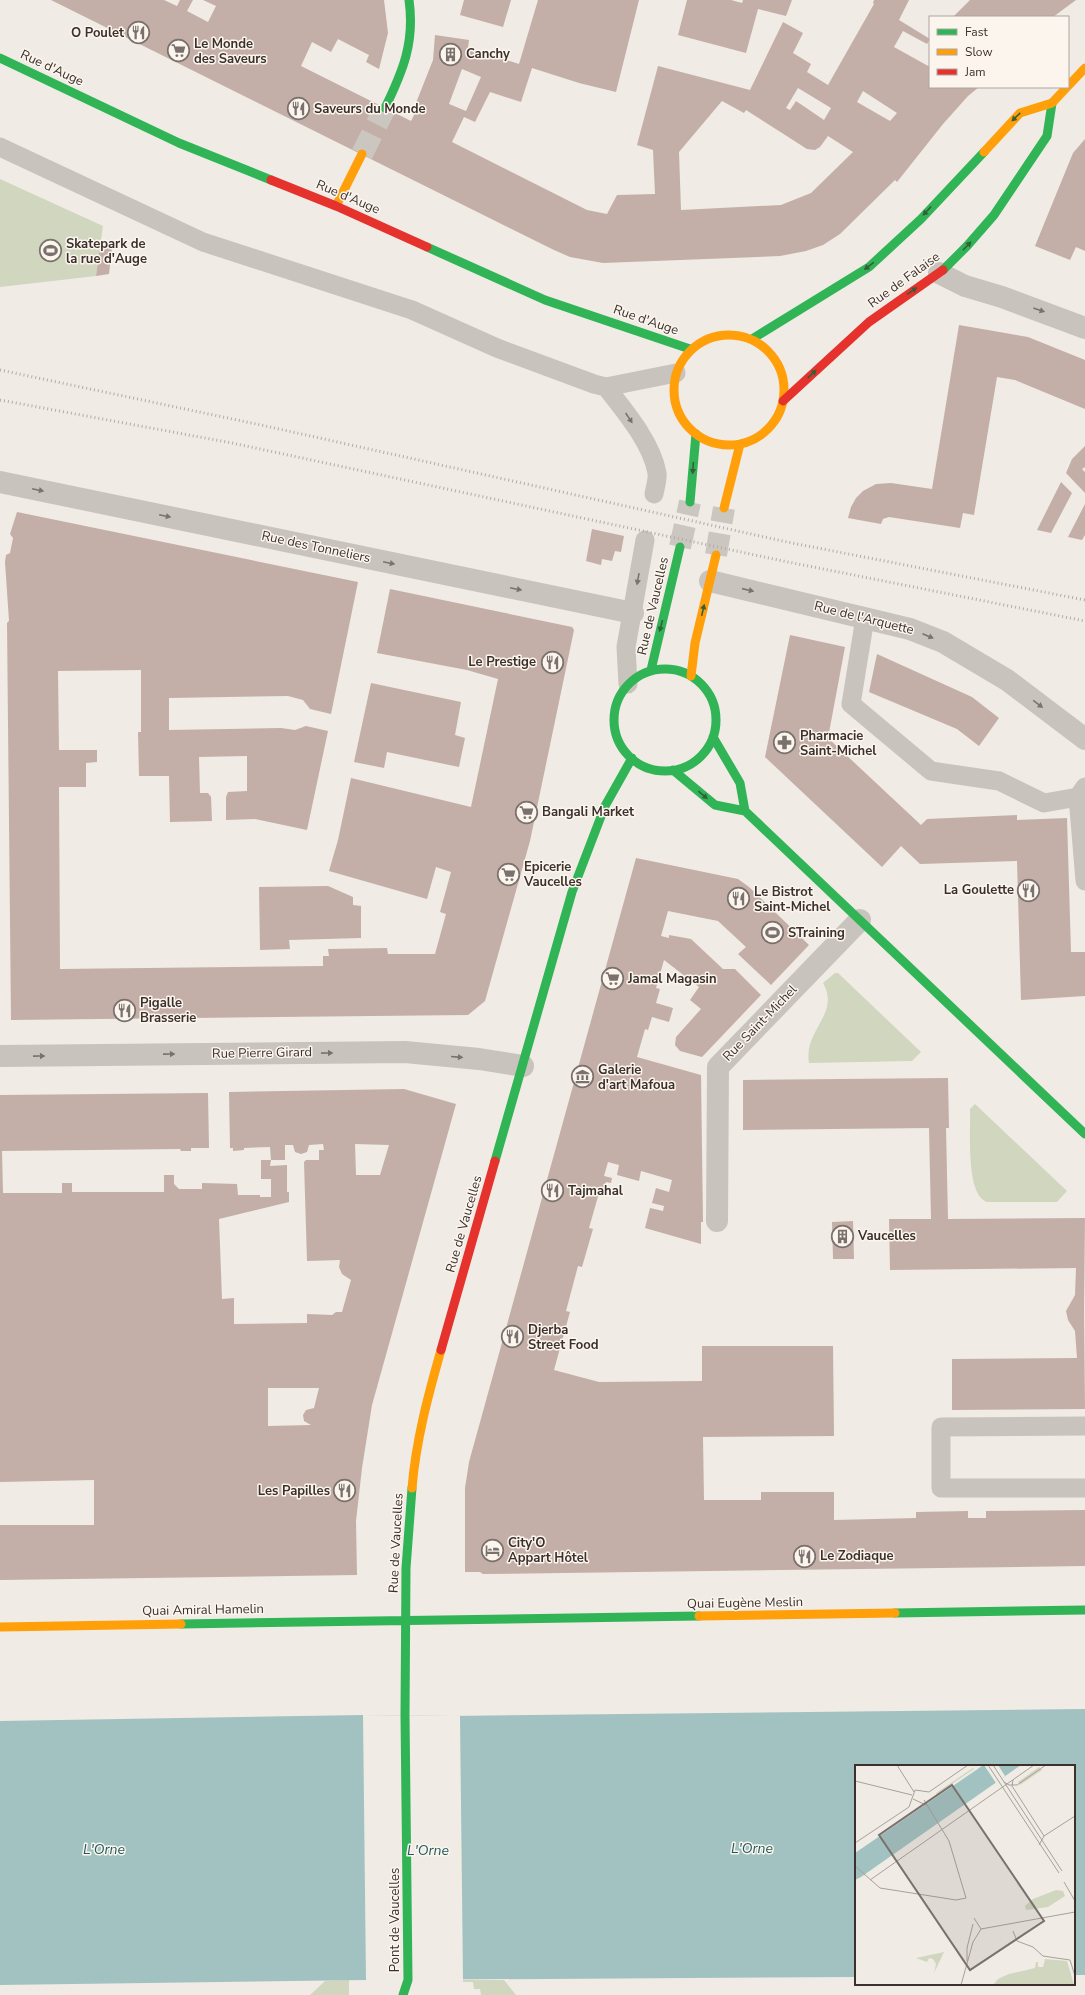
<svg xmlns="http://www.w3.org/2000/svg" width="1085" height="1995" viewBox="0 0 1085 1995" font-family="'Nunito Sans',sans-serif">
  <style>
    .green { fill: #d1d6bf }
    .water { fill: #a1c2c1 }
    .pier { fill: #f0ebe5 }
    .building { fill: #c3afa7; fill-rule: evenodd }
    .lines { fill: none; stroke-linecap: round; stroke-linejoin: round }
    .secondary-tunnel { stroke: #ccc6c0; stroke-width: 22; stroke-dasharray: 22 11; stroke-linecap: butt }
    .lane { stroke: #c9c3be; stroke-width: 19 }
    .street { stroke: #c9c3be; stroke-width: 22 }
    .fast { stroke: #30b455; stroke-width: 9 }
    .slow { stroke: #ff9f0a; stroke-width: 9 }
    .jam { stroke: #e5322d; stroke-width: 9 }
    .rail { stroke: #b1aca8; stroke-width: 3; stroke-dasharray: 1 3; stroke-linecap: butt }
    .oneway { fill: #375e3a }
    .oneway2 { fill: #7b726d }
    .labels { text-anchor: middle; dominant-baseline: central; stroke-width: 3; stroke-linejoin: round; paint-order: stroke }
    .poi-label { font-size: 13px; font-weight: bold; fill: #3b302b; stroke: #fbf5ee; text-anchor: start }
    .street-label { font-size: 13px; fill: #3b302b; stroke: #fbf5ee }
    .water-label { font-size: 14px; font-style: italic; fill: #1f5a5e; stroke: #fbf5ee }
    .inset-road { fill: none; stroke: #a8a09b; stroke-width: 1 }
    .view { fill: #7a716c; fill-opacity: 0.15; stroke: #7a716c; stroke-width: 2 }
    .inset-edge { fill: none; stroke: #3b302b; stroke-width: 2 }
  </style>
  <rect width="100%" height="100%" fill="#f0ebe5"/>
  <path class="green" d="M0,179L103,226L96,276L0,287Z
    M835,973H838L921,1052L912,1061L809,1063C803,1030 841,1014 823,983Z
    M975,1104L1067,1191L1057,1202H987C965,1195 971,1130 970,1109Z
    M349,1980V1995H310L325,1981Z
    M463,1980H504L516,1995H481L480,1989H474L473,1982H463Z"/>
  <path class="water" d="M1085,1709V1975H1074V1766H856V1977L366,1980L0,1985V1721L363,1715L451,1716Z"/>
  <path class="pier" d="M363,1715L460,1716L463,1980H366Z"/>
  <path class="building" d="M51,0H164L177,6L180,0H193L187,11L208,22L216,6L203,0H384L388,33L379,69L366,62L369,55L338,39L331,52L312,42L301,66L411,121L417,109L414,108L433,60L435,35L469,40L468,48L519,64L538,0H639L616,92L579,83L532,68L521,102L490,92L475,122L464,117L452,142L587,210L607,214L617,195L655,194L653,150L637,145L658,66L750,90L783,22L803,33L793,53L811,64L807,72L828,85L874,4L873,3L874,0H909L899,20L930,39L927,44L903,31L894,47L930,67V87H979L968,96L943,124L897,182L895,180L840,234L823,245L806,251L780,256L603,263L570,257L554,250ZM462,69L481,77L466,111L449,104ZM798,88L831,108L824,120L796,101L790,110L786,108ZM863,91L897,113L890,121L857,102ZM722,101L744,113L746,110L807,149L815,150L820,147L828,136L853,152L811,193L781,205L681,210L679,152Z
    M464,0H511L503,27L460,15Z
    M687,0H731L742,3L743,0H792L786,16L758,9L746,53L678,35Z
    M970,0H1076L1053,17H953Z
    M1085,139V251L1076,247L1070,260L1035,246L1073,153Z
    M100,247L112,248L109,274L96,276Z
    M959,325L1028,337L1085,360V409L1015,380L997,377L974,515L963,513L960,528L889,517L883,519L881,524L848,518L851,507L856,498L863,491L876,484L891,483L932,489Z
    M1085,446V467L1082,469L1085,472V493L1066,473L1072,459Z
    M1061,482L1072,493L1051,533L1037,530Z
    M1085,504V535L1082,540L1068,537Z
    M17,512L358,582L331,714L310,709L303,700L288,696L169,698V730L281,728L295,730L306,726L328,731L307,830L255,819L226,820V797L228,792L247,791V756L199,757L200,793H208L211,797L212,821L170,822L169,776H139L138,732H141V670L58,671L59,750H97V762L86,763V787H59L60,969L323,966V956H329L328,949L387,948L388,954H435L446,914L440,912L451,872L436,867L427,899L329,871L338,840L351,778L471,807L498,679L467,670L377,653L390,589L572,627L574,630L530,841L485,1001L468,1015L11,1020L7,623L9,621L5,562L6,555L10,553L13,538L10,534Z
    M592,529L624,536L621,552L615,551L612,561L602,559L601,565L586,561Z
    M790,635L845,647L828,738L921,825L927,819L1017,815V820L1067,818L1071,952H1085V996L1021,1000L1017,861L920,864L901,846L882,867L765,757Z
    M877,654L972,697L999,718L979,746L957,729L869,692Z
    M371,683L461,702L455,735L465,738L459,767L387,752L384,768L354,762Z
    M636,858L738,879L749,887L809,945L771,985L738,954L746,947L718,921L668,911L661,936L669,938V935L691,939L723,969H735L761,995L702,1057L680,1051L675,1045L676,1037L701,1009L690,1000L699,987L664,960L656,988L660,989L656,1003L673,1008L669,1022L652,1017L648,1030L645,1029L637,1057L701,1075L703,1222H701V1244L645,1228L650,1208L663,1211L664,1206L652,1203L656,1188L669,1192L672,1180L641,1171L639,1181L617,1175L619,1165L608,1162L604,1176L612,1178L611,1183L606,1182L603,1194L599,1193L589,1228L593,1229L582,1267L578,1266L566,1311L570,1312L554,1370L599,1382L702,1381V1346H833L834,1436L703,1437L704,1500H761V1492H834V1520L916,1518V1512L968,1511V1518H986V1511L1085,1510V1566L483,1574L480,1572H465V1488L469,1462Z
    M328,886L353,897V905L361,906V938L289,940L290,949L260,950L259,887Z
    M948,1078L949,1128H946L948,1219L1085,1218L1084,1311L1085,1409L952,1410V1359L1077,1358L1075,1331L1068,1320L1066,1311L1075,1295L1076,1268L890,1270L889,1219H931L929,1128L743,1130V1080Z
    M404,1089L456,1104L372,1405L362,1468L356,1521L357,1575L0,1580V1525H94V1480L0,1482V1095L208,1093L209,1148H191V1151H181L180,1149L2,1151L3,1193H62V1183H72V1192H164V1175H174V1184L179,1189H202V1183L237,1184L238,1195H260V1197H271V1179H261V1160H271L270,1147L244,1148V1150L233,1151V1148H230L229,1092ZM323,1144L324,1150H319V1160H306L304,1162L307,1261L340,1260L339,1267L342,1274L351,1280L342,1312H336L332,1315L307,1314V1323L234,1324V1298L222,1299L219,1219L289,1202V1192H287V1165L270,1166L271,1160H285V1145H293L295,1152L301,1154L307,1152L309,1145ZM355,1144L389,1145L380,1175H356ZM268,1388H319L314,1408L306,1410L303,1415L304,1421L311,1425L268,1426Z
    M853,1221L854,1259H833L832,1222Z"/>
  <g class="lines">
    <path class="secondary-tunnel" d="M362,154L385,108
      M680,547L690,502
      M716,555L724,508"/>
    <path class="lane" d="M0,147L203,242L412,310L497,348L594,384L606,387L676,373
      M606,387C624,410 652,443 657,473C658,479 655,488 654,494
      M865,618L851,704L931,771L999,781L1044,803L1078,797L1085,787
      M628,684L626,647L645,540
      M1078,797L1085,881
      M1085,1426L941,1427V1488H1085"/>
    <path class="street" d="M939,273L965,286L1002,297L1085,328
      M0,482L633,613
      M710,581L910,629L943,642L1007,680L1085,739
      M0,1056L405,1052L479,1059L523,1066
      M717,1221L718,1067L860,920"/>
    <path class="fast" d="M0,58L179,143L271,180
      M385,108C403,71 415,42 409,0
      M427,247L545,300L690,349
      M943,270L967,246L994,215L1047,136L1052,103
      M752,339L869,267L921,219L984,152
      M690,502L696,434
      M614 720a51 51 0 1 1 102 0a51 51 0 1 1-102 0Z
      M651,670L680,547
      M713,737L740,783L745,811
      M673,770L715,805L745,811L1085,1134
      M495,1161L572,892L605,806L632,758
      M895,1613L1085,1610
      M181,1624L699,1616
      M403,1995L408,1980L405,1715L406,1568L412,1488"/>
    <path class="slow" d="M1068,86L1085,68
      M984,152L1020,113L1052,103L1067,87
      M336,206L362,154
      M674 390a55 55 0 1 1 110 0a55 55 0 1 1-110 0Z
      M724,508L740,444
      M691,676L695,643L716,555
      M412,1488C416,1440 428,1396 441,1350
      M699,1616L895,1613
      M0,1627L181,1624"/>
    <path class="jam" d="M271,180L336,206L427,247
      M783,401L869,322L943,270
      M441,1350L495,1161"/>
    <path class="rail" d="M0,370L261,425L787,542L1085,600
      M0,400L232,443L783,561L1085,621"/>
  </g>
  <defs><path id="oneway-solid" d="M-6-.8H1V-3.2L6.5 0L1 3.2V.8H-6Z"/></defs>
  <g class="oneway">
    <use href="#oneway-solid" transform="translate(1016 117) rotate(136)"/>
    <use href="#oneway-solid" transform="translate(927 211) rotate(133)"/>
    <use href="#oneway-solid" transform="translate(967 246) rotate(-46)"/>
    <use href="#oneway-solid" transform="translate(869 266) rotate(143)"/>
    <use href="#oneway-solid" transform="translate(912 291) rotate(-34)"/>
    <use href="#oneway-solid" transform="translate(812 374) rotate(-43)"/>
    <use href="#oneway-solid" transform="translate(693 468) rotate(94)"/>
    <use href="#oneway-solid" transform="translate(703 610) rotate(-77)"/>
    <use href="#oneway-solid" transform="translate(661 626) rotate(104)"/>
    <use href="#oneway-solid" transform="translate(703 795) rotate(40)"/>
  </g>
  <g class="oneway2">
    <use href="#oneway-solid" transform="translate(1039 310) rotate(19)"/>
    <use href="#oneway-solid" transform="translate(629 418) rotate(56)"/>
    <use href="#oneway-solid" transform="translate(38 490) rotate(12)"/>
    <use href="#oneway-solid" transform="translate(165 516) rotate(12)"/>
    <use href="#oneway-solid" transform="translate(389 563) rotate(12)"/>
    <use href="#oneway-solid" transform="translate(638 579) rotate(100)"/>
    <use href="#oneway-solid" transform="translate(516 589) rotate(12)"/>
    <use href="#oneway-solid" transform="translate(748 590) rotate(13)"/>
    <use href="#oneway-solid" transform="translate(928 636) rotate(23)"/>
    <use href="#oneway-solid" transform="translate(1038 704) rotate(37)"/>
    <use href="#oneway-solid" transform="translate(327 1053) rotate(-1)"/>
    <use href="#oneway-solid" transform="translate(169 1054) rotate(-1)"/>
    <use href="#oneway-solid" transform="translate(39 1056) rotate(-1)"/>
    <use href="#oneway-solid" transform="translate(457 1057) rotate(5)"/>
  </g>
  <defs>
    <symbol id="restaurant-ring" viewBox="-11 -11 22 22"><circle r="9.5" fill="#fbf5ee" stroke="#7a716c" stroke-width="1.5"/><path d="M-5-6h1v4h1v-4h1v4h1v-4h1v5L-1.5 .5V6h-2V.5L-5-1ZM5-6V6H3V1.5H1.5Q1.5-4 5-6Z" fill="#7a716c"/></symbol>
    <symbol id="supermarket-ring" viewBox="-11 -11 22 22"><circle r="9.5" fill="#fbf5ee" stroke="#7a716c" stroke-width="1.5"/><path d="M-6-5.5h2.5l.6 2H6L4.5 2H-2.5L-4.4-4H-6ZM-1.5 3.2a1.3 1.3 0 1 0 .1 0ZM3 3.2a1.3 1.3 0 1 0 .1 0Z" fill="#7a716c"/></symbol>
    <symbol id="building-ring" viewBox="-11 -11 22 22"><circle r="9.5" fill="#fbf5ee" stroke="#7a716c" stroke-width="1.5"/><path d="M-4-6H4V6H1V3H-1V6H-4ZM-2.5-4.3h1.7v1.8h-1.7ZM.8-4.3h1.7v1.8H.8ZM-2.5-1h1.7V.8h-1.7ZM.8-1h1.7V.8H.8Z" fill="#7a716c"/></symbol>
    <symbol id="stadium-ring" viewBox="-11 -11 22 22"><circle r="9.5" fill="#fbf5ee" stroke="#7a716c" stroke-width="1.5"/><path d="M0-5a6.5 5 0 1 0 0 10a6.5 5 0 1 0 0-10ZM-3.5-1.8h7v3.6h-7Z" fill="#7a716c"/></symbol>
    <symbol id="pharmacy-ring" viewBox="-11 -11 22 22"><circle r="9.5" fill="#fbf5ee" stroke="#7a716c" stroke-width="1.5"/><path d="M-2-6h4v4h4v4h-4v4h-4v-4h-4v-4h4Z" fill="#7a716c"/></symbol>
    <symbol id="museum-ring" viewBox="-11 -11 22 22"><circle r="9.5" fill="#fbf5ee" stroke="#7a716c" stroke-width="1.5"/><path d="M0-6L6-3V-2H-6V-3ZM-5-1h2V3h-2ZM-1-1h2V3h-2ZM3-1h2V3H3ZM-6 4H6V6H-6Z" fill="#7a716c"/></symbol>
    <symbol id="hotel-ring" viewBox="-11 -11 22 22"><circle r="9.5" fill="#fbf5ee" stroke="#7a716c" stroke-width="1.5"/><path d="M-6-4.5h1.5V1H6V5H4.5V3h-9V5H-6ZM-4 0a1.8 1.8 0 1 1 3.6 0ZM.5 0V-2.5h3Q6-2.5 6 0Z" fill="#7a716c"/></symbol>
  </defs>
  <g fill-rule="evenodd">
    <use href="#restaurant-ring" x="126" y="20" width="25" height="25"/>
    <use href="#supermarket-ring" x="166" y="38" width="25" height="25"/>
    <use href="#building-ring" x="438" y="42" width="25" height="25"/>
    <use href="#restaurant-ring" x="286" y="96" width="25" height="25"/>
    <use href="#stadium-ring" x="38" y="238" width="25" height="25"/>
    <use href="#restaurant-ring" x="540" y="650" width="25" height="25"/>
    <use href="#pharmacy-ring" x="772" y="730" width="25" height="25"/>
    <use href="#supermarket-ring" x="514" y="800" width="25" height="25"/>
    <use href="#supermarket-ring" x="496" y="862" width="25" height="25"/>
    <use href="#restaurant-ring" x="1016" y="878" width="25" height="25"/>
    <use href="#restaurant-ring" x="726" y="886" width="25" height="25"/>
    <use href="#stadium-ring" x="760" y="920" width="25" height="25"/>
    <use href="#supermarket-ring" x="600" y="966" width="25" height="25"/>
    <use href="#restaurant-ring" x="112" y="998" width="25" height="25"/>
    <use href="#museum-ring" x="570" y="1064" width="25" height="25"/>
    <use href="#restaurant-ring" x="540" y="1178" width="25" height="25"/>
    <use href="#building-ring" x="830" y="1224" width="25" height="25"/>
    <use href="#restaurant-ring" x="500" y="1324" width="25" height="25"/>
    <use href="#restaurant-ring" x="332" y="1478" width="25" height="25"/>
    <use href="#hotel-ring" x="480" y="1538" width="25" height="25"/>
    <use href="#restaurant-ring" x="792" y="1544" width="25" height="25"/>
  </g>
  <g class="labels">
    <g class="poi-label">
      <text x="124" y="33" text-anchor="end">O Poulet</text>
      <text x="194" y="44">Le Monde<tspan x="194" dy="15">des Saveurs</tspan></text>
      <text x="466" y="54">Canchy</text>
      <text x="314" y="109">Saveurs du Monde</text>
      <text x="66" y="244">Skatepark de<tspan x="66" dy="15">la rue d'Auge</tspan></text>
      <text x="536" y="662" text-anchor="end">Le Prestige</text>
      <text x="800" y="736">Pharmacie<tspan x="800" dy="15">Saint-Michel</tspan></text>
      <text x="542" y="812">Bangali Market</text>
      <text x="524" y="867">Epicerie<tspan x="524" dy="15">Vaucelles</tspan></text>
      <text x="1014" y="890" text-anchor="end">La Goulette</text>
      <text x="754" y="892">Le Bistrot<tspan x="754" dy="15">Saint-Michel</tspan></text>
      <text x="788" y="933">STraining</text>
      <text x="628" y="979">Jamal Magasin</text>
      <text x="140" y="1003">Pigalle<tspan x="140" dy="15">Brasserie</tspan></text>
      <text x="598" y="1070">Galerie<tspan x="598" dy="15">d'art Mafoua</tspan></text>
      <text x="568" y="1191">Tajmahal</text>
      <text x="858" y="1236">Vaucelles</text>
      <text x="528" y="1330">Djerba<tspan x="528" dy="15">Street Food</tspan></text>
      <text x="330" y="1491" text-anchor="end">Les Papilles</text>
      <text x="508" y="1543">City'O<tspan x="508" dy="15">Appart Hôtel</tspan></text>
      <text x="820" y="1556">Le Zodiaque</text>
    </g>
    <g class="street-label">
      <text transform="translate(52 68) rotate(25)">Rue d'Auge</text>
      <text transform="translate(348 197) rotate(23)">Rue d'Auge</text>
      <text transform="translate(904 280) rotate(-36)">Rue de Falaise</text>
      <text transform="translate(646 320) rotate(19)">Rue d'Auge</text>
      <text transform="translate(316 547) rotate(12)">Rue des Tonneliers</text>
      <text transform="translate(653 606) rotate(-77)">Rue de Vaucelles</text>
      <text transform="translate(864 618) rotate(14)">Rue de l'Arquette</text>
      <text transform="translate(760 1023) rotate(-46)">Rue Saint-Michel</text>
      <text transform="translate(262 1053) rotate(-1)">Rue Pierre Girard</text>
      <text transform="translate(464 1224) rotate(-74)">Rue de Vaucelles</text>
      <text transform="translate(396 1543) rotate(-87)">Rue de Vaucelles</text>
      <text transform="translate(745 1603) rotate(-1)">Quai Eugène Meslin</text>
      <text transform="translate(203 1610) rotate(-1)">Quai Amiral Hamelin</text>
      <text transform="translate(395 1920) rotate(-90)">Pont de Vaucelles</text>
    </g>
    <g class="water-label">
      <text x="752" y="1848">L'Orne</text>
      <text x="104" y="1849">L'Orne</text>
      <text x="428" y="1850">L'Orne</text>
    </g>
  </g>
  <g transform="translate(855 1765)">
    <rect width="220" height="220" fill="#f0ebe5"/>
    <path d="M184,2L187,5L165,20L163,17ZM118,3L119,4L82,29L81,28ZM201,125L208,126L210,131L193,142L171,145L170,141L178,134ZM89,187L79,208L81,199L78,194L74,193L72,197L61,193ZM190,194L212,196L219,220H138L143,214L154,209L180,203L181,197H183V202H188Z" fill="#d1d6bf"/>
    <path d="M166,0L6,112L0,115V88L127,1Z" fill="#a1c2c1"/>
    <path d="M129,0H143L150,11L141,18Z" fill="#f0ebe5"/>
    <path class="inset-road" d="M42,0L59,27M133,0L204,108M138,0L207,106M158,15L157,21L189,71L184,80M0,16L57,30M149,17L154,20H162L191,0M58,34L71,40M69,35L94,76L111,133M189,71L220,51M0,78L54,42L60,25L74,27L113,0M0,101L25,123L101,135L111,133M15,115L179,0M209,117L220,136M126,164L220,147M158,166L162,176L178,182L188,191L215,195L220,211M112,196V183L118,159M106,220L118,177L126,164L119,153"/>
    <path class="view" d="M97,20L189,156L115,205L24,70Z"/>
    <rect width="220" height="220" class="inset-edge"/>
  </g>
  <rect x="929" y="16" width="140" height="72" fill="#fbf5ee" stroke="#aea6a0"/>
  <rect x="937" y="29" width="20" height="6" fill="#30b455" stroke="#aea6a0"/>
  <text x="965" y="36" font-size="12" fill="#3b302b">Fast</text>
  <rect x="937" y="49" width="20" height="6" fill="#ff9f0a" stroke="#aea6a0"/>
  <text x="965" y="56" font-size="12" fill="#3b302b">Slow</text>
  <rect x="937" y="69" width="20" height="6" fill="#e5322d" stroke="#aea6a0"/>
  <text x="965" y="76" font-size="12" fill="#3b302b">Jam</text>
</svg>
